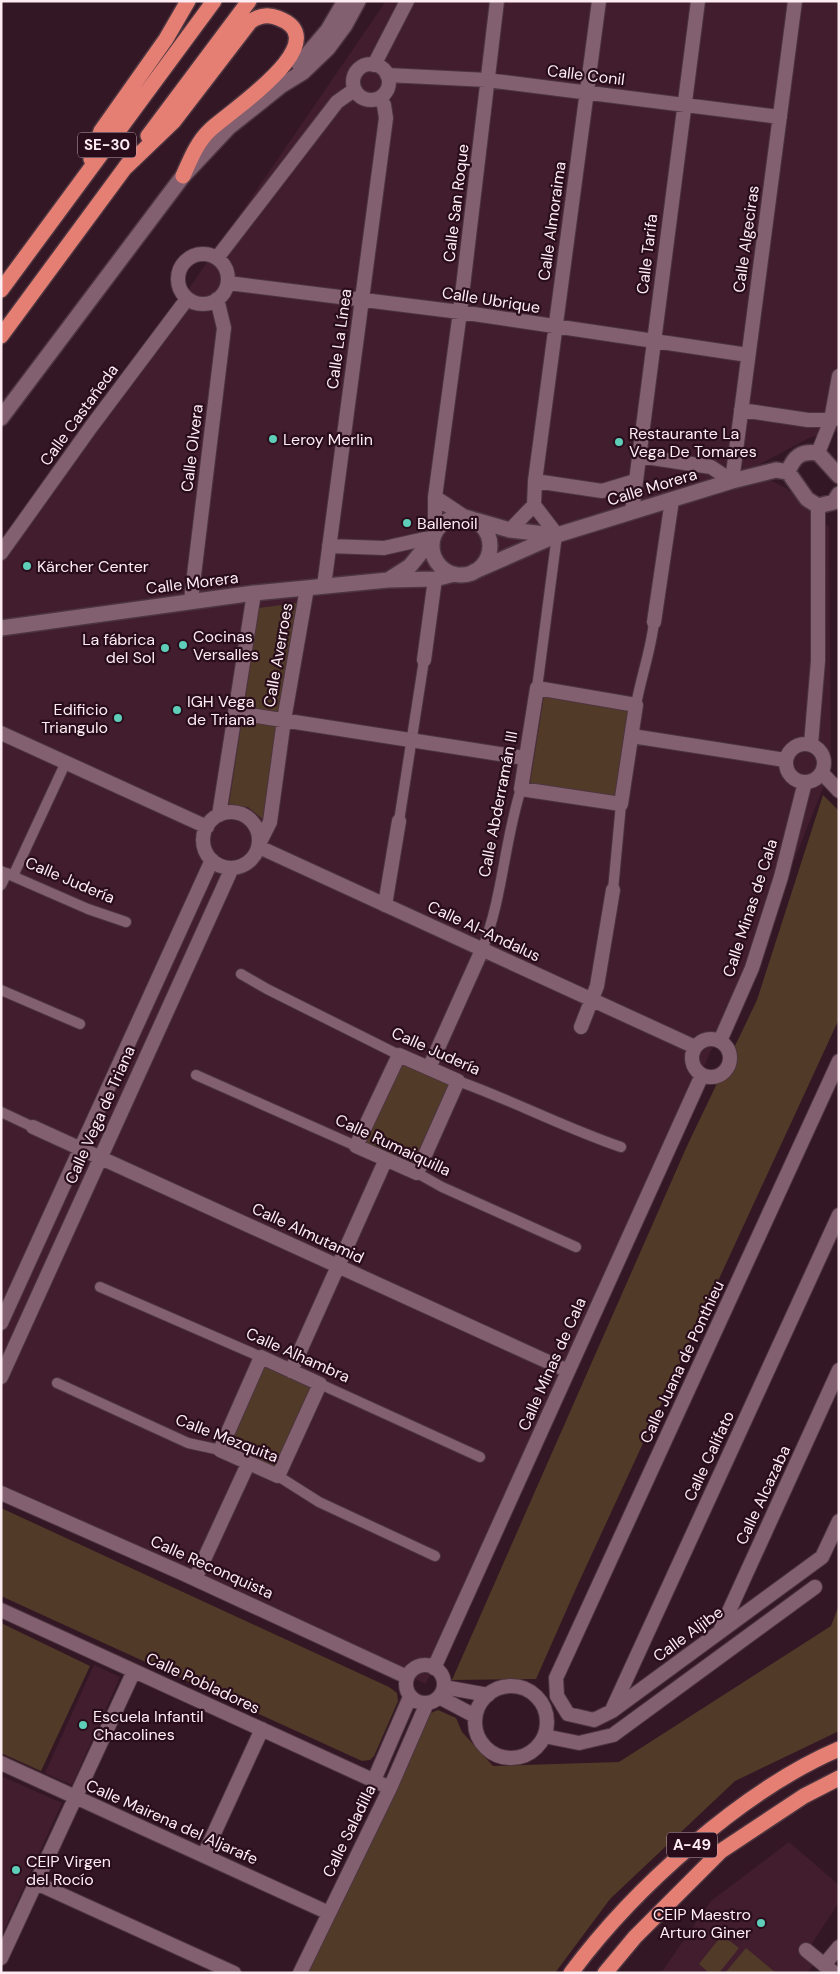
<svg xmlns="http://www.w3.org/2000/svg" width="840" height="1974" viewBox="0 0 840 1974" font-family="'DM Sans',sans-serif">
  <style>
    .built { fill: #411d2e }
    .green { fill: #513b28 }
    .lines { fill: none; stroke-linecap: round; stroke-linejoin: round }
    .pedestrian-casing { stroke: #4c353f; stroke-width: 12 }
    .minor-casing { stroke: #4c353f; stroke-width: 16 }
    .tertiary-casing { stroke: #4c353f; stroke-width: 18 }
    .secondary-casing { stroke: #4c353f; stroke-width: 18 }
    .motorway-casing { stroke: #4c353f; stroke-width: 18 }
    .pedestrian { stroke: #83606f; stroke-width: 10 }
    .minor { stroke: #83606f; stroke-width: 14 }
    .tertiary { stroke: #83606f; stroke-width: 15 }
    .secondary { stroke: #83606f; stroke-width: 15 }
    .motorway { stroke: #e57f74; stroke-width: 15 }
    .poi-dot { fill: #5eceb8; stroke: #290d1b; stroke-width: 2 }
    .labels { text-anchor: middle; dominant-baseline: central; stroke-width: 4.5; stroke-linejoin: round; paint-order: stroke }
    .shield { fill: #290d1b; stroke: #bda9b2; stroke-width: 1 }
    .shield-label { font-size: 15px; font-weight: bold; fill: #fdecf2 }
    .street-label { font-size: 16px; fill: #fdecf2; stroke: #290d1b }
    .poi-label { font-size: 16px; fill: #fdecf2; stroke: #290d1b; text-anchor: start }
  </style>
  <rect width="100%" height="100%" fill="#341724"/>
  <path class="built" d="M386,1H839V431L811,437L749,470L786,488L829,527L831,768L797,853L683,1115L426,1684L1,1490V563Z
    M94,1665L120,1677L72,1785L45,1773Z
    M1,1776L62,1803L1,1937Z
    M789,1842L839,1885V1902L811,1945L807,1946L814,1964L807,1973H661L711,1901Z"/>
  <path class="green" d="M297,603L280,714L244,708L259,608Z
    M544,696L629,710L615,798L530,784Z
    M242,719L277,725L264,820L248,807L229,805Z
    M823,795L839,811V1019L578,1584L536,1679L452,1680L687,1146L757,1000Z
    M402,1060L452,1082L415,1168L364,1145Z
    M263,1362L314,1385L276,1470L225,1447Z
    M1,1508L389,1687L397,1693L398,1701L374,1756L370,1760L362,1761L1,1596Z
    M839,1605V1731L735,1781L610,1899L555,1973H307L431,1713L438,1710L456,1718L462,1732L493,1766L619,1762L831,1626Z
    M1,1623L90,1666L41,1771L1,1753Z
    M722,1935L739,1948L719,1973H709L699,1964Z
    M746,1948L776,1973H725Z"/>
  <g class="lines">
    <defs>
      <path id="pedestrian" d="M537,688L557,535
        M636,705C641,677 651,650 654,622
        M399,821L424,660
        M1,871L88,909L126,922
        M13,876L66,762
        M1,885L7,873
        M613,890L621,804
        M482,950C503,897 504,842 521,789
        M241,974L267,989L399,1055
        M1,990L80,1024
        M196,1075L356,1146
        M458,1081C514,1101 565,1128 621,1147
        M1,1112L33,1127
        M417,1173L442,1187L576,1247
        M100,1287L261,1357
        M57,1383L188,1443L220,1450
        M320,1384L480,1457
        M278,1476L319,1502L435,1556"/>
      <path id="minor" d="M353 82a18 18 0 1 1 36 0a18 18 0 1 1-36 0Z
        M374,65L407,1
        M387,75L487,80L780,117
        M178 279a25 25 0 1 1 50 0a25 25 0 1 1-50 0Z
        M217,258L337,102L354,90
        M228,283L460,312L748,355
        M741,410L808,420H831L839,376
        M818,453L831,420L838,418
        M639,456L711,467L732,481L795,1
        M535,481L602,491L635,481
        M435,497L465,517
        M534,505L535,481L599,1
        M534,505L557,535
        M632,512L698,1
        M510,530L534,505
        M435,532V497L460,312L497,1
        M329,546L384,548L433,537
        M1,553L91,427L187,299
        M324,586L386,118L384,105L380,98
        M191,600L224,328L217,299
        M654,622L672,500
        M424,660L435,579
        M537,688L636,705L621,804L521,789Z
        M237,713L525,758
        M1,733L207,827
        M632,736L785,760
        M786 763a19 19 0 1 1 38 0a19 19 0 1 1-38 0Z
        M811,744L818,661V506
        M822,773L839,791
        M203 840a28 28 0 1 1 56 0a28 28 0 1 1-56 0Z
        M219,815L254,593
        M259,844L270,822L284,720L307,588
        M259,847L695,1047
        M385,905L399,821
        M581,1027L597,986L613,890
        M692 1058a19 19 0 1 1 38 0a19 19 0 1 1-38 0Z
        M720,1041L752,968L781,877L805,782
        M399,1055L458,1081L417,1173L356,1146Z
        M839,1061L556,1678L557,1696L568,1714L594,1720L612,1711L822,1557L839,1521
        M429,1068L482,950
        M33,1127L568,1371
        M1,1323L212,860
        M261,1357L320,1384L278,1476L220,1450Z
        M291,1371L386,1159
        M1,1377L232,868
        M1,1493L182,1573L407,1677
        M195,1579L248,1464
        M1,1610L390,1788
        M720,1631L839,1370
        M406 1684a19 19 0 1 1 38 0a19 19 0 1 1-38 0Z
        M434,1668L702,1075
        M475 1722a36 36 0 1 1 72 0a36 36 0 1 1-72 0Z
        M444,1687L488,1695
        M439,1697L475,1716
        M612,1710L839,1215
        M544,1736L579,1743L613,1735L815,1587
        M1,1763L329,1913
        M374,1780L410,1697
        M204,1855L262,1729
        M36,1883L234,1973
        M806,1950L834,1973
        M1,1958L134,1671
        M824,1965L839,1947
        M300,1973L390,1788L427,1703"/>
      <path id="tertiary" d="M839,476L818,453C801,451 794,456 788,472L807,499L818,506L834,502L839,494
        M432 546a29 29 0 1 1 58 0a29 29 0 1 1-58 0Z
        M475,520L510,530L553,535
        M473,572L557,535L732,481L776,470L788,472
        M388,580L410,566L432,539
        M1,628L254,593L388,580L435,579L454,574"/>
      <path id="secondary" d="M299,64L328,30L345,1
        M1,418L183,176L228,128L282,85L303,72L328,48L345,25L358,1"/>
      <path id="motorway" d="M148,136L249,1
        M91,159L101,131L166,39L188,1
        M125,168L174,121L250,22C258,16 268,14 278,18C340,41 227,113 210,130C197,142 190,160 183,176
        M1,290L214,1
        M1,336L130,161
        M571,1973C633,1889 743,1790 839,1749
        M605,1973L635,1937L721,1851L804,1796L839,1778"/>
    </defs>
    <use href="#pedestrian" class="pedestrian-casing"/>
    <use href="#minor" class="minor-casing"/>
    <use href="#tertiary" class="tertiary-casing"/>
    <use href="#secondary" class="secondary-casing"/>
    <use href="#motorway" class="motorway-casing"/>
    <use href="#pedestrian" class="pedestrian"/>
    <use href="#minor" class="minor"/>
    <use href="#tertiary" class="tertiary"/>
    <use href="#secondary" class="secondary"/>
    <use href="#motorway" class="motorway"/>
  </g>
  <g class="poi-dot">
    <circle cx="273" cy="439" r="5"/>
    <circle cx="619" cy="442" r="5"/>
    <circle cx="407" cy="523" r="5"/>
    <circle cx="27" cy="566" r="5"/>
    <circle cx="183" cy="645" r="5"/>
    <circle cx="165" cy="648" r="5"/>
    <circle cx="177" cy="710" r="5"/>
    <circle cx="118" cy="718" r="5"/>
    <circle cx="83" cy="1725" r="5"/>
    <circle cx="16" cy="1870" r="5"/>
    <circle cx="761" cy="1923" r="5"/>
  </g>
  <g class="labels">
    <g class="shield">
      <rect x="78" y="132.5" width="58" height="25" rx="4"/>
      <rect x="667" y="1832.5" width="50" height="25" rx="4"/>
    </g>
    <g class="shield-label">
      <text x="107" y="145">SE-30</text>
      <text x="692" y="1845">A-49</text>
    </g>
    <g class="street-label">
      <text transform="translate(586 75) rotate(7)">Calle Conil</text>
      <text transform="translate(456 203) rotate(-83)">Calle San Roque</text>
      <text transform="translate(552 221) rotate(-82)">Calle Almoraima</text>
      <text transform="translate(746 239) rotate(-82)">Calle Algeciras</text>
      <text transform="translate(647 254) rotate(-83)">Calle Tarifa</text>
      <text transform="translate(491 300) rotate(9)">Calle Ubrique</text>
      <text transform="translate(339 339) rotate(-82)">Calle La Línea</text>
      <text transform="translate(79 415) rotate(-54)">Calle Castañeda</text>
      <text transform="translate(192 448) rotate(-83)">Calle Olvera</text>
      <text transform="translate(652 487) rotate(-17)">Calle Morera</text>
      <text transform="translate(192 583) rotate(-7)">Calle Morera</text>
      <text transform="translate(278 655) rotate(-80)">Calle Averroes</text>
      <text transform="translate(498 804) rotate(-79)">Calle Abderramán III</text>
      <text transform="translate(70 880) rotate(23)">Calle Judería</text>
      <text transform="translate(750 908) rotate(-72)">Calle Minas de Cala</text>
      <text transform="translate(484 931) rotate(25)">Calle Al-Andalus</text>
      <text transform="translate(436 1051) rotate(24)">Calle Judería</text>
      <text transform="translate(100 1115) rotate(-66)">Calle Vega de Triana</text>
      <text transform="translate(393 1145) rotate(25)">Calle Rumaiquilla</text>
      <text transform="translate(308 1233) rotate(25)">Calle Almutamid</text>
      <text transform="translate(298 1355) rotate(24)">Calle Alhambra</text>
      <text transform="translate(682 1362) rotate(-65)">Calle Juana de Ponthieu</text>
      <text transform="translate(552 1364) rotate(-66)">Calle Minas de Cala</text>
      <text transform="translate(227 1438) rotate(21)">Calle Mezquita</text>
      <text transform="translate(709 1456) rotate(-65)">Calle Califato</text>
      <text transform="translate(763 1495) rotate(-65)">Calle Alcazaba</text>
      <text transform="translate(212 1567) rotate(24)">Calle Reconquista</text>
      <text transform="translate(688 1634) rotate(-36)">Calle Aljibe</text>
      <text transform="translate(203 1683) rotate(25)">Calle Pobladores</text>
      <text transform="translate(172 1822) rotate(24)">Calle Mairena del Aljarafe</text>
      <text transform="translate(349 1831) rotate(-64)">Calle Saladilla</text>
    </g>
    <g class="poi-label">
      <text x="629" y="433">Restaurante La<tspan x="629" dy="18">Vega De Tomares</tspan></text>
      <text x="283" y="439">Leroy Merlin</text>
      <text x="417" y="523">Ballenoil</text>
      <text x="37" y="566">Kärcher Center</text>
      <text x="193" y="636">Cocinas<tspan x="193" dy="18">Versalles</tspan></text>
      <text x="155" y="639" text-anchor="end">La fábrica<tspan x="155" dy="18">del Sol</tspan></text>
      <text x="187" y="701">IGH Vega<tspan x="187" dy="18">de Triana</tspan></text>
      <text x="108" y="709" text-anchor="end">Edificio<tspan x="108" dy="18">Triangulo</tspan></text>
      <text x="93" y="1716">Escuela Infantil<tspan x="93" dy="18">Chacolines</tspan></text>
      <text x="26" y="1861">CEIP Virgen<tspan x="26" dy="18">del Rocío</tspan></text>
      <text x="751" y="1914" text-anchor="end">CEIP Maestro<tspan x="751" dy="18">Arturo Giner</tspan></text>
    </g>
  </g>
  <rect width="840" height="1974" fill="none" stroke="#fdecf2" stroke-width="5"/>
</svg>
